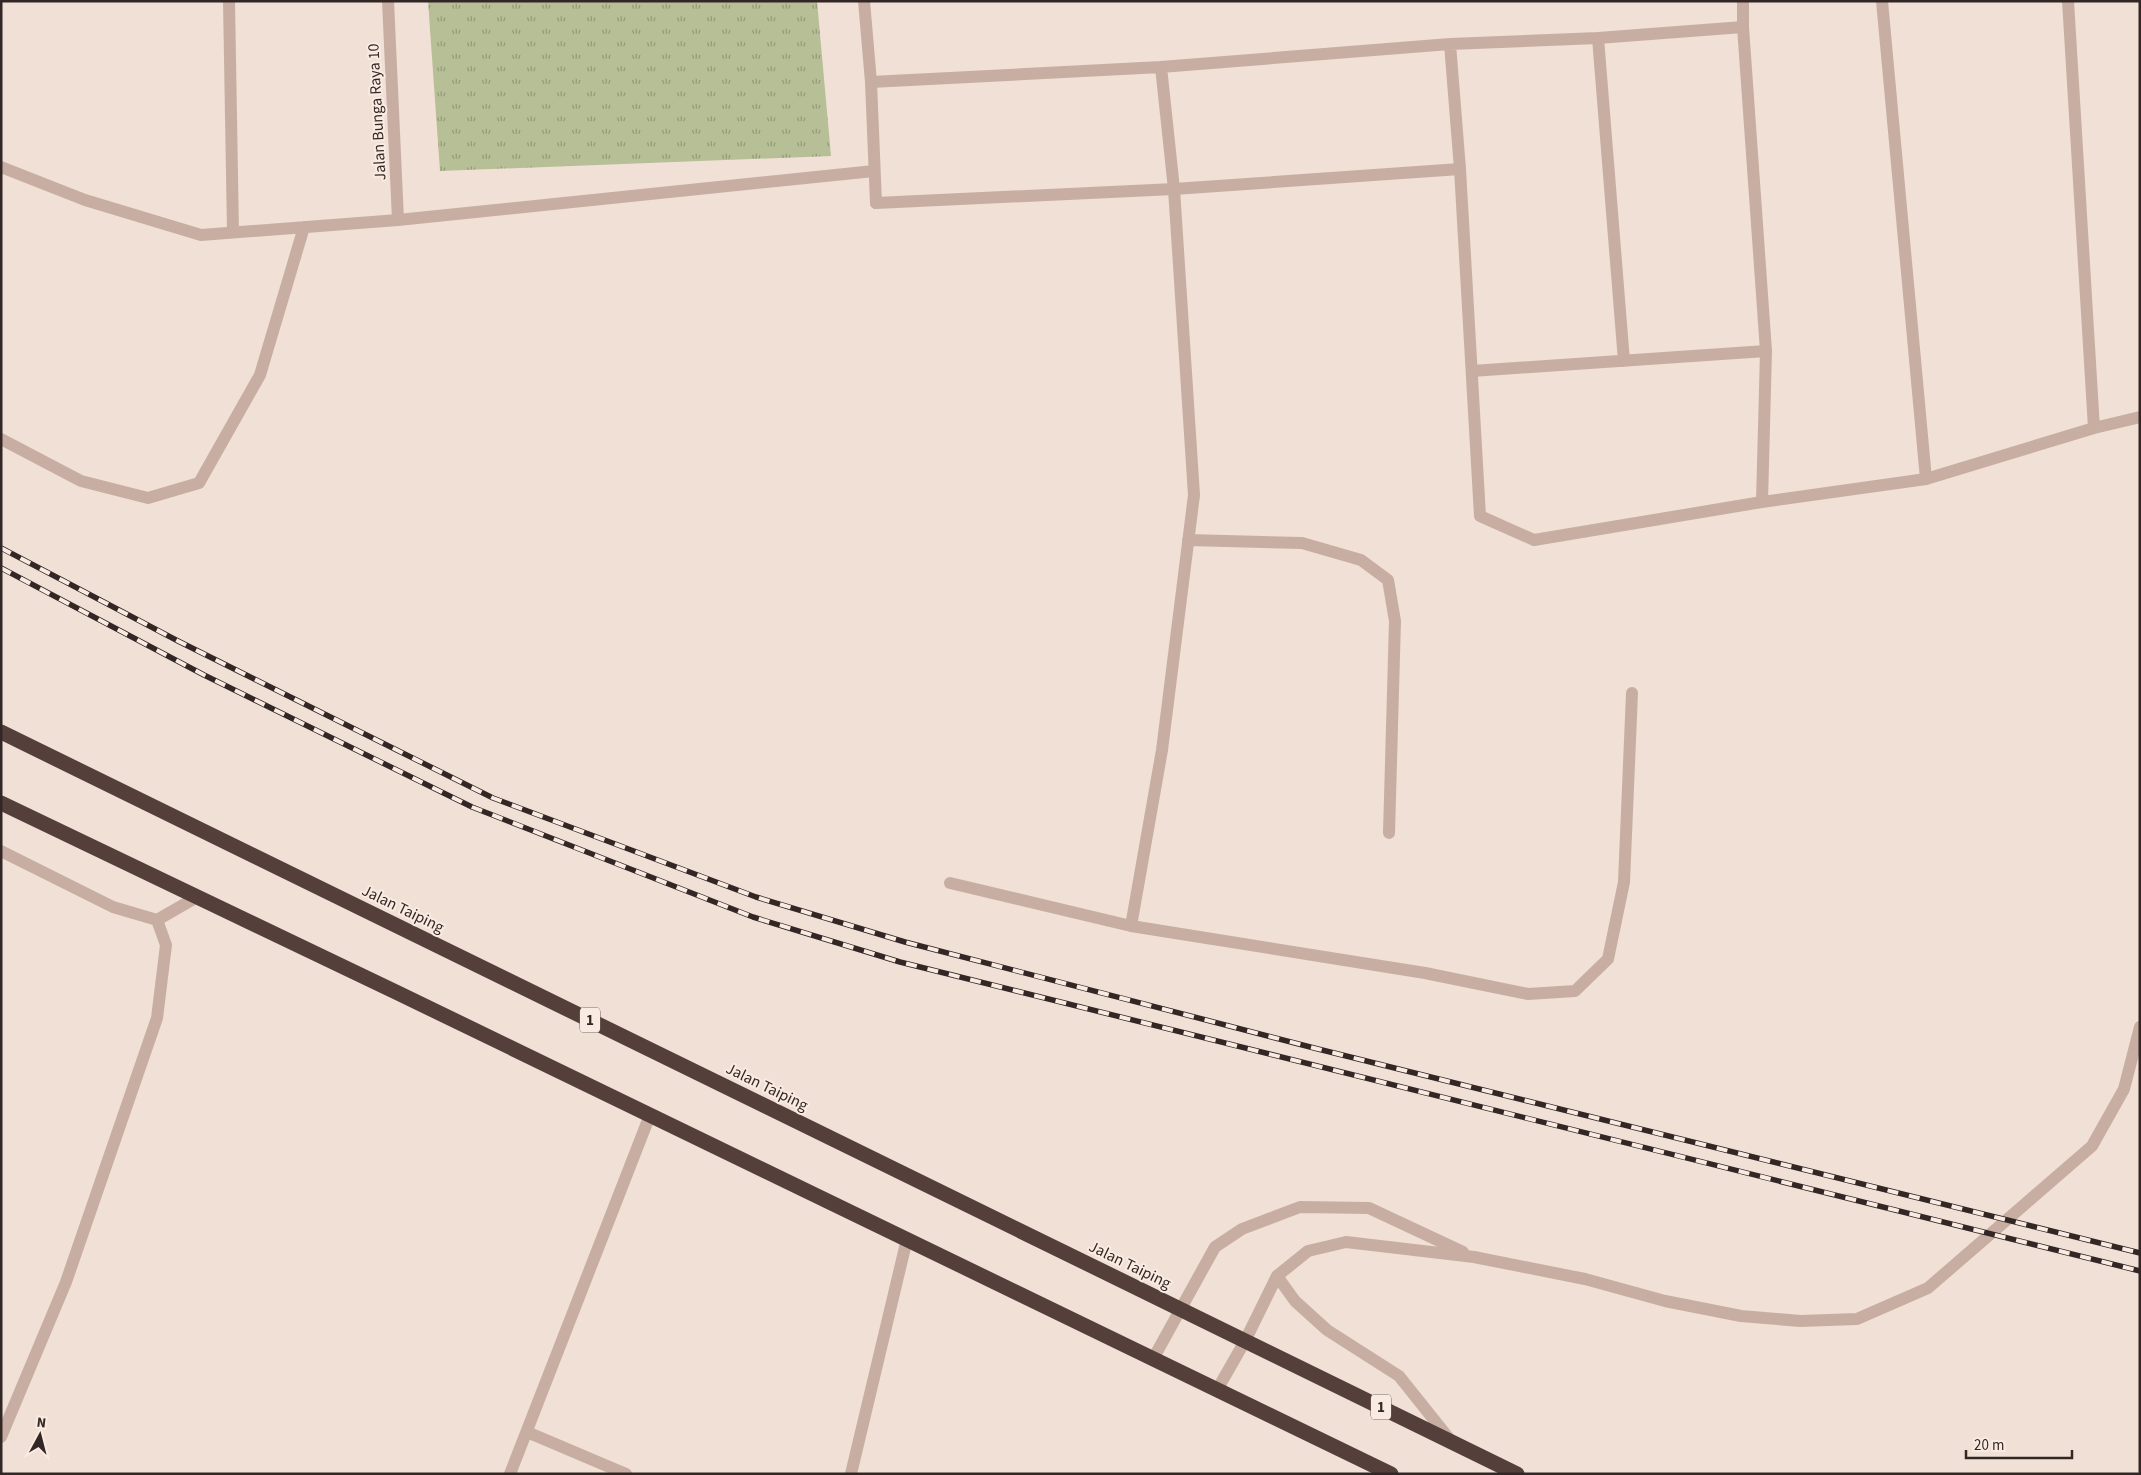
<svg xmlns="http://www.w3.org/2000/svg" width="2141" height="1475" viewBox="0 0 2141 1475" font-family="'Source Sans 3',sans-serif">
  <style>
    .park { fill: url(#park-tufts) }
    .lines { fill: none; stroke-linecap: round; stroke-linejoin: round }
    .lane { stroke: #c8aea2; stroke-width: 12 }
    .street { stroke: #c8aea2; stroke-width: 12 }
    .highway { stroke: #543f3b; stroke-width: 15 }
    .rail-casing { stroke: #332725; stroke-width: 5.5 }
    .rail { stroke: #f9ebe2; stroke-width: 4; stroke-dasharray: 11; stroke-linecap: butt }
    .labels { text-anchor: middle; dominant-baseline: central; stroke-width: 4; stroke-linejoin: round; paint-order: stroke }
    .shield { fill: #f9ebe2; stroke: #6e625e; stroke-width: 1 }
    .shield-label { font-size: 15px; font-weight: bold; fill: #332725 }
    .street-label { font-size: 16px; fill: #332725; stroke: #f9ebe2 }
  </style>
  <defs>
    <pattern id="park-tufts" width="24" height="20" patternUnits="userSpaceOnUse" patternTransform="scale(1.25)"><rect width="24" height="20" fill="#b7bf96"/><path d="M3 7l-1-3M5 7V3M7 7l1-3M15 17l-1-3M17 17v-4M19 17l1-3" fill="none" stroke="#959b7a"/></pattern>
  </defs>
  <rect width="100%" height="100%" fill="#f1e0d6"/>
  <path class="park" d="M428,1H817L831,156L440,171Z"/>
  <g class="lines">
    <path class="lane" d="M229,1L233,232
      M1882,1L1926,479
      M1598,38L1624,361
      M876,203L1174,189L1460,169
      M398,220L874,171
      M1472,371L1766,351
      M1188,540L1302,543L1361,560L1388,580L1395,621L1389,833
      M950,883L1131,926L1425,973L1528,994L1575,991L1608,959L1624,882L1632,693
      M1131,926L1162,750L1194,495
      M527,1432L626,1474
      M851,1474L907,1239"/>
    <path class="street" d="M864,1L871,82L876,203
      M1743,1V27L1766,351L1762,502
      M2068,1L2094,428
      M1450,44L1460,169L1480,516L1534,540L1762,502L1926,479L2094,428L2140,417
      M1161,67L1174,189L1194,495
      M871,82L1161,67L1450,44L1598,38L1743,27
      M1,167L85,200L201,235L398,220L388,1
      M1,439L81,481L148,498L199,483L260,375L304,227
      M1,851L113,907L157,920L197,897
      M1277,1276L1295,1301L1327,1330L1399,1376L1451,1441
      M1153,1359L1215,1247L1242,1229L1300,1207L1369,1208L1463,1252
      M1217,1390L1245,1341L1277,1276L1308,1251L1346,1242L1474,1257L1585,1279L1665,1301L1741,1316L1800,1321L1857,1319L1928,1288L2092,1146L2124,1089L2140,1027
      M1,1437L66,1282L157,1018L166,945L157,920
      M510,1474L650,1115"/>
    <path class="highway" d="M1,732L1517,1474
      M1,803L400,994L1391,1474"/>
    <defs>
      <path id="rail" d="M1,548L178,641L493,798L756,897L905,942L1318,1049L2140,1253
        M1,568L204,675L472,807L753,917L900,962L2140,1271"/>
    </defs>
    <use href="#rail" class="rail-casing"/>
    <use href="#rail" class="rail"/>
  </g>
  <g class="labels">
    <g class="shield">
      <rect x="580" y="1007.5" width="20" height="25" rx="4"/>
      <rect x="1371" y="1394.5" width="20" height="25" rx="4"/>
    </g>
    <g class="shield-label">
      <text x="590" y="1020">1</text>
      <text x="1381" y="1407">1</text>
    </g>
    <g class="street-label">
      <text transform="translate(377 112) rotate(-93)">Jalan Bunga Raya 10</text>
      <text transform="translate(403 909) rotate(26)">Jalan Taiping</text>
      <text transform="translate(767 1087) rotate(26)">Jalan Taiping</text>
      <text transform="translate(1130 1265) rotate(26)">Jalan Taiping</text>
    </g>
  </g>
  <rect width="2141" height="1475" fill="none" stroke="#332725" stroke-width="5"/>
  <g transform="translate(40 1435) rotate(7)" stroke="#f9ebe2" stroke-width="4" paint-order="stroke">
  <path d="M0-4L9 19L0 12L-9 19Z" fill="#332725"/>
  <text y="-8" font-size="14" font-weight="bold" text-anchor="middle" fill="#332725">N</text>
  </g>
  <path d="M1966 1450v8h106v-8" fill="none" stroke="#332725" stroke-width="2.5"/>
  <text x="1974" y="1450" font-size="15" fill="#332725" stroke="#f9ebe2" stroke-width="4" paint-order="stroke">20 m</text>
</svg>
